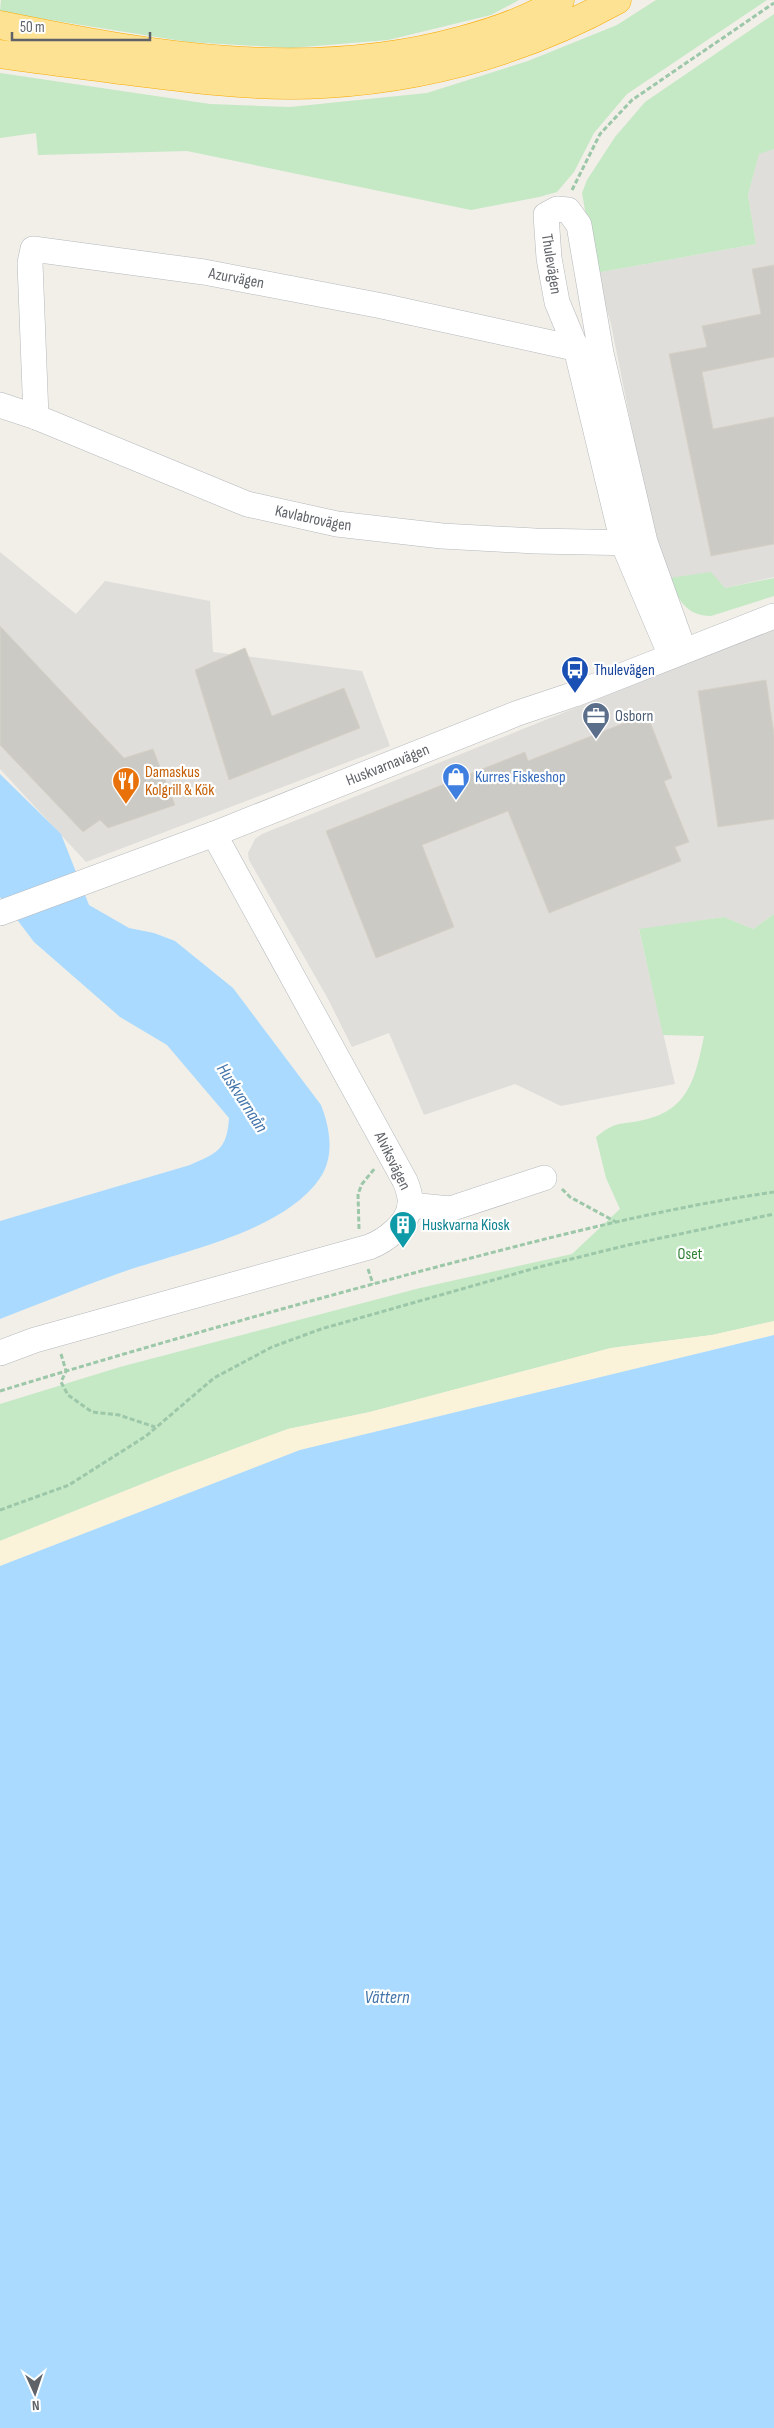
<svg xmlns="http://www.w3.org/2000/svg" width="774" height="2428" viewBox="0 0 774 2428" font-family="'Sofia Sans Condensed',sans-serif">
  <style>
    .industrial { fill: #e0deda }
    .green { fill: #c5e8c5 }
    .sand { fill: #fbf3d9 }
    .water { fill: #aadaff }
    .building { fill: #cccac5; stroke: #d6d1c6 }
    .lines { fill: none; stroke-linecap: round; stroke-linejoin: round }
    .minor-casing { stroke: #b5b8bc; stroke-width: 26 }
    .highway-casing { stroke: #f9ab00; stroke-width: 29 }
    .path { stroke: #9cc7a9; stroke-width: 3; stroke-dasharray: 5 2.5; stroke-linecap: butt }
    .minor { stroke: #fff; stroke-width: 25 }
    .highway { stroke: #fde293; stroke-width: 28 }
    .labels { text-anchor: middle; dominant-baseline: central; stroke-width: 4.5; stroke-linejoin: round; paint-order: stroke }
    .street-label { font-size: 16px; fill: #5f6368; stroke: #fff }
    .transit-label { font-size: 16px; fill: #164399; stroke: #fff; text-anchor: start }
    .service-label { font-size: 16px; fill: #4e5e75; stroke: #fff; text-anchor: start }
    .food-label { font-size: 16px; fill: #c56008; stroke: #fff; text-anchor: start }
    .shop-label { font-size: 16px; fill: #366cbe; stroke: #fff; text-anchor: start }
    .culture-label { font-size: 16px; fill: #0d838f; stroke: #fff; text-anchor: start }
    .park-label { font-size: 16px; fill: #348238; stroke: #fff }
    .water-label { font-size: 18px; font-style: italic; fill: #4174aa; stroke: #fff }
  </style>
  <rect width="100%" height="100%" fill="#f1efe8"/>
  <path class="industrial" d="M774,149V577L725,588L669,578L646,499L611,324L596,273L756,244L748,195L759,153Z
    M0,552L76,614L105,581L210,601L213,652L362,671L390,746L86,862L0,769Z
    M774,628V914L753,929L724,917L639,930L675,1084L561,1106L515,1084L424,1115L389,1033L352,1047L328,999L249,860L248,853L255,839L262,834Z"/>
  <path class="green" d="M1,0H519L491,15L388,40L291,48L188,42L0,12Z
    M656,0H767L627,94L594,133L574,172L557,192L539,197L471,210L187,151L38,155L36,133L0,138V73L210,104L290,107L427,93L528,61L617,25Z
    M774,14V149L759,154L748,195L756,244L596,273L582,193L587,180L615,137L645,102Z
    M711,572L725,588L774,578V596L711,616C686,616 678,599 669,578Z
    M774,914V1321L712,1335L611,1348L370,1412L288,1429L172,1472L0,1541V1404L120,1367L420,1288L572,1254L620,1209L606,1178L596,1137C615,1122 616,1125 639,1121C688,1112 695,1080 704,1036L663,1035L639,929L724,917L753,929Z"/>
  <path class="sand" d="M774,1321V1335L300,1450L0,1566V1541L172,1472L288,1429L370,1412L611,1348L712,1335Z"/>
  <path class="water" d="M0,774L61,834L89,905L129,928L154,933L175,941L233,988L321,1105C330,1128 335,1156 320,1178C283,1233 178,1252 117,1274C78,1288 39,1304 0,1319V1221L190,1165C217,1153 227,1150 229,1118L167,1045L120,1017L34,942L0,897Z
    M774,1335V2428H0V1566L300,1450Z"/>
  <path class="building" d="M774,265V357L702,372L713,429L774,417V544L711,556L669,354L707,347L702,326L761,314L752,269Z
    M0,626L124,758L153,749L175,805L108,828L100,820L83,832L0,745Z
    M245,648L272,716L344,688L360,728L229,780L195,670Z
    M766,680L774,734V819L718,827L698,691Z
    M647,714L672,778L664,781L689,842L675,847L681,861L549,913L508,811L422,845L454,927L376,958L326,831L525,752L528,761Z"/>
  <g class="lines">
    <defs>
      <g id="minor">
        <path id="s1" d="M0,405L36,417L247,504L337,524L442,536L535,541L638,543"/>
        <path id="s2" d="M36,417L30,263L33,249L204,272L382,306L588,351"/>
        <path d="M671,656L623,543L576,348L557,302L549,258L546,215L557,209L568,210L579,225L601,353L645,542L684,651"/>
        <path id="s3" d="M0,913L214,834L518,713L575,694L774,616"/>
        <path d="M410,1205L450,1209L544,1178"/>
        <path d="M0,1353L35,1340L369,1247C385,1241 408,1224 410,1205C411,1197 408,1188 405,1181L214,834"/>
      </g>
      <path id="highway" d="M0,25C152,56 310,83 463,40C496,31 532,19 560,0
        M0,54C42,60 85,65 128,71C192,79 259,88 324,84C428,78 526,50 617,0"/>
    </defs>
    <use href="#minor" class="minor-casing"/>
    <use href="#highway" class="highway-casing"/>
    <path class="path" d="M572,190L600,134L632,100L774,3
      M562,1189L570,1197L616,1222
      M359,1229L358,1194L362,1184L375,1168
      M368,1269L373,1284
      M61,1354L66,1371L61,1382L68,1395L92,1412L119,1415L155,1427
      M0,1391C141,1348 283,1308 425,1270C540,1240 656,1209 774,1192
      M0,1510L69,1485L146,1436L214,1378L272,1347L321,1329L539,1267L628,1245L774,1214"/>
    <use href="#minor" class="minor"/>
    <use href="#highway" class="highway"/>
  </g>
  <defs>
    <symbol id="bus-pin" viewBox="-11 -11 22 30"><path d="M0 17L-7.5 6A9.5 9.5 0 1 1 7.5 6Z" fill="#1a4fb4" stroke="#fff"/><path d="M-5-6H5V4H4V6H2V4H-2V6H-4V4H-5ZM-3.5-4V0h7V-4ZM-3.5 1.2v1.5H-2V1.2ZM2 1.2v1.5H3.5V1.2Z" fill="#fff"/></symbol>
    <symbol id="office-pin" viewBox="-11 -11 22 30"><path d="M0 17L-7.5 6A9.5 9.5 0 1 1 7.5 6Z" fill="#5c6f8a" stroke="#fff"/><path d="M-6-3h4V-5.5h4V-3h4V5H-6ZM-1-4.5V-3h2v-1.5ZM-6 0V1H6V0Z" fill="#fff"/></symbol>
    <symbol id="shop-pin" viewBox="-11 -11 22 30"><path d="M0 17L-7.5 6A9.5 9.5 0 1 1 7.5 6Z" fill="#3f7fe0" stroke="#fff"/><path d="M-5-2.5h2.3a2.7 3.5 0 0 1 5.4 0H5L5.5 6h-11ZM-1.5-2.5h3a1.5 2.3 0 0 0-3 0Z" fill="#fff"/></symbol>
    <symbol id="restaurant-pin" viewBox="-11 -11 22 30"><path d="M0 17L-7.5 6A9.5 9.5 0 1 1 7.5 6Z" fill="#e8710a" stroke="#fff"/><path d="M-5-6h1v4h1v-4h1v4h1v-4h1v5L-1.5 .5V6h-2V.5L-5-1ZM5-6V6H3V1.5H1.5Q1.5-4 5-6Z" fill="#fff"/></symbol>
    <symbol id="building-pin" viewBox="-11 -11 22 30"><path d="M0 17L-7.5 6A9.5 9.5 0 1 1 7.5 6Z" fill="#0f9aa8" stroke="#fff"/><path d="M-4-6H4V6H1V3H-1V6H-4ZM-2.5-4.3h1.7v1.8h-1.7ZM.8-4.3h1.7v1.8H.8ZM-2.5-1h1.7V.8h-1.7ZM.8-1h1.7V.8H.8Z" fill="#fff"/></symbol>
  </defs>
  <g fill-rule="evenodd">
    <use href="#bus-pin" x="559" y="654" width="32" height="43"/>
    <use href="#office-pin" x="580" y="700" width="32" height="43"/>
    <use href="#shop-pin" x="440" y="761" width="32" height="43"/>
    <use href="#restaurant-pin" x="110" y="765" width="32" height="43"/>
    <use href="#building-pin" x="387" y="1209" width="32" height="43"/>
  </g>
  <g class="labels">
    <g class="street-label">
      <text transform="translate(551 264) rotate(81)">Thulevägen</text>
      <text stroke="none"><textPath href="#s2" startOffset="374">Azurvägen</textPath></text>
      <text stroke="none"><textPath href="#s1" startOffset="334">Kavlabrovägen</textPath></text>
      <text stroke="none"><textPath href="#s3" startOffset="415">Huskvarnavägen</textPath></text>
      <text transform="translate(392 1161) rotate(64)">Alviksvägen</text>
    </g>
    <g class="transit-label">
      <text x="594" y="670">Thulevägen</text>
    </g>
    <g class="service-label">
      <text x="615" y="716">Osborn</text>
    </g>
    <g class="food-label">
      <text x="145" y="772">Damaskus<tspan x="145" dy="18">Kolgrill &amp; Kök</tspan></text>
    </g>
    <g class="shop-label">
      <text x="475" y="777">Kurres Fiskeshop</text>
    </g>
    <g class="culture-label">
      <text x="422" y="1225">Huskvarna Kiosk</text>
    </g>
    <g class="park-label">
      <text x="690" y="1254">Oset</text>
    </g>
    <g class="water-label">
      <text transform="translate(242 1098) rotate(57)">Huskvarnaån</text>
      <text x="387" y="1997">Vättern</text>
    </g>
  </g>
  <g transform="translate(35 2393) rotate(177)" stroke="#ffffff" stroke-width="4" paint-order="stroke">
  <path d="M0-4L9 19L0 12L-9 19Z" fill="#5f6368"/>
  <text y="-8" font-size="14" font-weight="bold" text-anchor="middle" fill="#5f6368">N</text>
  </g>
  <path d="M12 32v8h138v-8" fill="none" stroke="#5f6368" stroke-width="2.5"/>
  <text x="20" y="32" font-size="15" fill="#5f6368" stroke="#ffffff" stroke-width="4" paint-order="stroke">50 m</text>
</svg>
